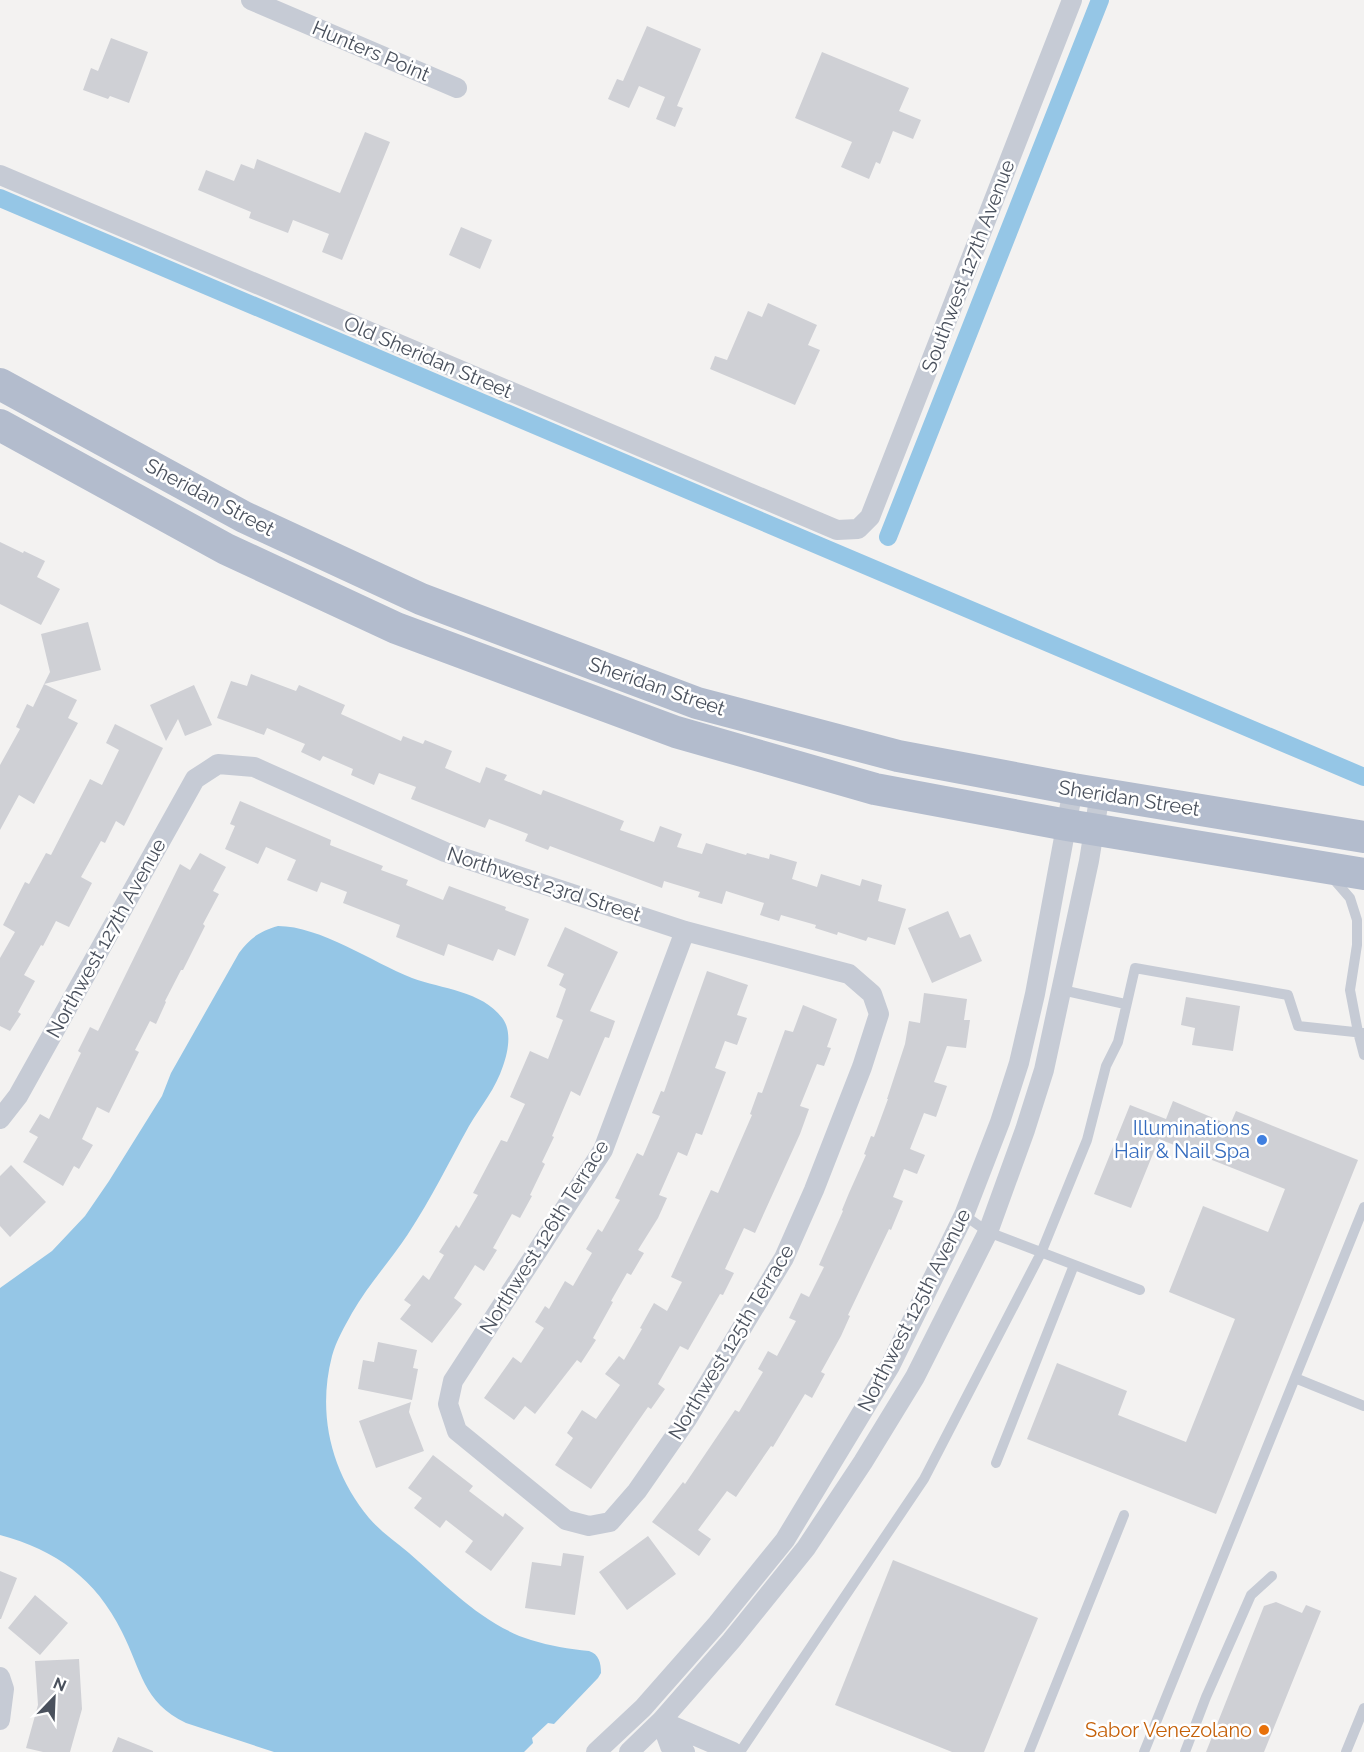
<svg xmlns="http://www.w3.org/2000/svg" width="1364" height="1752" viewBox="0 0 1364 1752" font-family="Raleway,sans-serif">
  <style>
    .water { fill: #95c6e6 }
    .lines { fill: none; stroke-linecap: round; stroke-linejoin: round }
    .canal { stroke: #95c6e6; stroke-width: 18 }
    .building { fill: #cfd0d5 }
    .lane { stroke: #c6cbd5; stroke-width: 10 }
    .street { stroke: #c6cbd5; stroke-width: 20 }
    .primary { stroke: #b3bccd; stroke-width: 32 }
    .shop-dot { fill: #3f7fe0; stroke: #fff; stroke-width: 2 }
    .food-dot { fill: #e8710a; stroke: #fff; stroke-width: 2 }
    .labels { text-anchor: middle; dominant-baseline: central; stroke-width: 5; stroke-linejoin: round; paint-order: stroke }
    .street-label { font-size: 20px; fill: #4a515d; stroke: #fff }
    .shop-label { font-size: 20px; fill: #366cbe; stroke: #fff; text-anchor: end }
    .food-label { font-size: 20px; fill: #c56008; stroke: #fff; text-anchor: end }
  </style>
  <rect width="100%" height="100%" fill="#f3f2f1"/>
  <path class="water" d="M278,926C320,926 372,962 412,978C442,989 483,991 503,1019C512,1032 508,1052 503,1066C496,1088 481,1106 469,1126C449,1162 431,1199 408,1234C391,1260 368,1285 352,1313C345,1326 336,1341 332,1356C317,1414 331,1472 369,1518C380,1531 396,1542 409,1553C446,1585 483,1625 531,1640C550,1646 569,1649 589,1651C599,1654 601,1663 601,1673L598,1678L554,1724L548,1723L532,1738L533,1743L524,1752H274L186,1723C143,1703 141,1669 122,1632C96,1579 56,1550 0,1535V1288L52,1251L85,1216L109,1181L162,1096L171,1073L239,953C250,938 260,931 278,926Z"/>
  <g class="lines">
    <path class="canal" d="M0,198L1364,777
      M888,537L1100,0"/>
  </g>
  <path class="building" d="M647,26L701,49L677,106L683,108L675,127L656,119L665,97L639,86L629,108L608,99L617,79L623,81Z
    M111,38L148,52L129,103L110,96L108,99L83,90L91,68L98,71Z
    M822,52L909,88L899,111L921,120L913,139L893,131L880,164L876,162L869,179L841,167L852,142L795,118Z
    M365,132L390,142L342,260L322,252L329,234L293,220L288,233L249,218L251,212L198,190L206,170L234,181L241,164L254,169L257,159L340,193Z
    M461,227L492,240L480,269L449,255Z
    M768,303L817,325L808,345L820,350L795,405L710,369L715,356L727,360L748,311L762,317Z
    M0,542L23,553L24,551L45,561L37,577L60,589L41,625L0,604Z
    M88,622L101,670L44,684L50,672L41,634Z
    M251,674L296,691L299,685L345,705L341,714L401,741L403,736L423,744L425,740L452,751L445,768L480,783L486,767L507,775L504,780L541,795L543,790L624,821L620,830L654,842L660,826L682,834L677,847L702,854L706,843L746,855L747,853L769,859L770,854L797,862L792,879L817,887L821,874L860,886L862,879L882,885L878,901L906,909L895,945L868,937L866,941L838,932L837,935L815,928L816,925L781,915L779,921L760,915L764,903L726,891L722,904L698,897L700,892L664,881L662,888L550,846L548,850L525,841L528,834L489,819L485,828L411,799L416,787L379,773L374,785L351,775L353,769L323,756L320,761L301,752L305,744L267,728L264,735L217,718L231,681L247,686Z
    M44,684L77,700L68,718L78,723L34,804L19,795L0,830V765L20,729L16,727L27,704L33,707Z
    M194,685L212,725L185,736L178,719L166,741L150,705Z
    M115,724L163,748L124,826L116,821L105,843L101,841L81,877L92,883L69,927L56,921L43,946L41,945L24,975L35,981L18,1012L21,1014L10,1031L0,1026V958L15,932L3,925L25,882L29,884L46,853L51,855L90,779L102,785L119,750L106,743Z
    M240,801L331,840L330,845L383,866L381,870L408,880L406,885L443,900L449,886L506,907L505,910L529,919L515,956L498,949L493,961L448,944L444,956L396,937L400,925L343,903L347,892L321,882L317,892L287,880L296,860L266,847L258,864L225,849L235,826L230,824Z
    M200,853L226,867L213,891L219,894L203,924L205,926L183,970H181L165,1001L166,1002L156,1024L150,1021L135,1050L139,1052L109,1113L97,1107L82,1139L93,1145L79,1169L74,1166L63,1186L23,1162L38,1137L29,1132L40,1114L49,1119L81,1053L78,1051L90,1027L98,1031L180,864L190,870Z
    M948,911L960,938L970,934L982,961L932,983L908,928Z
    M565,927L618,952L590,1011L615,1021L609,1038L605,1037L580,1096L571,1091L552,1136L554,1137L542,1162L545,1164L530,1195L532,1196L520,1218L512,1214L493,1248L497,1250L484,1271L475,1265L454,1298L462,1304L432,1343L400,1319L411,1305L404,1300L423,1275L429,1280L444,1255L439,1252L456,1225L459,1228L478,1195L473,1193L501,1140L507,1142L525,1104L510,1097L530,1051L548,1059L563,1020L556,1017L566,989L559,985L564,974L547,966Z
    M707,971L748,985L737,1015L747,1018L737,1045L725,1041L715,1068L726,1072L702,1135L696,1133L687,1156L678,1152L659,1195L667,1198L658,1218L638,1250L644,1253L631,1275L627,1273L611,1301L613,1302L593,1338L596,1340L581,1363L577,1360L535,1414L525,1406L514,1420L484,1398L513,1357L521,1363L544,1328L535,1322L545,1306L549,1309L565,1281L573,1286L592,1253L586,1249L598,1229L602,1232L620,1200L615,1198L637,1153L643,1156L660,1116L652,1113L661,1091L664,1092Z
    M924,993L967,999L964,1020H970L966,1048L947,1046L934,1082L947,1086L936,1117L924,1113L910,1149L925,1155L917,1174L904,1169L893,1197L903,1201L891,1230L889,1229L848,1315L850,1316L841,1336L821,1372L825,1374L812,1398L805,1394L773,1447L771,1446L736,1497L727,1491L698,1530L711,1539L699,1556L652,1522L683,1482L685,1484L735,1410L739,1412L763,1372L758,1369L768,1351L777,1356L796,1321L789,1318L801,1293L809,1297L824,1267L819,1265L843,1211L842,1210L849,1193L866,1155L864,1154L871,1136L874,1137L888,1099H887L905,1044L909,1021L920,1023Z
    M1186,997L1240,1006L1233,1051L1192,1045L1195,1028L1181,1025Z
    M803,1005L837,1019L827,1047L831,1048L824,1066L817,1064L800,1106L809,1109L800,1134L755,1233L744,1228L725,1269L734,1273L723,1295L720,1294L688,1350L680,1346L658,1384L665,1389L651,1409L648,1407L591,1489L555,1465L573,1438L567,1433L582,1410L596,1419L620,1385L605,1374L619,1356L624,1360L642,1329L640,1328L654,1303L667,1311L682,1282L671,1277L711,1190L718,1193L752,1115L750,1114L758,1092L762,1093L785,1030L793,1032Z
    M1173,1101L1230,1125L1236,1111L1358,1160L1216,1514L1027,1439L1057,1363L1127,1391L1118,1415L1186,1442L1235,1319L1169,1292L1203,1206L1268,1232L1285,1189L1159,1139L1131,1208L1094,1194L1130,1105L1166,1119Z
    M11,1165L46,1202L10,1237L0,1226V1176Z
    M378,1342L417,1350L413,1368L418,1369L412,1400L358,1389L363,1360L374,1362Z
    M411,1402L409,1412L424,1451L376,1468L359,1421Z
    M433,1455L473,1486L469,1491L503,1517L505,1513L524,1528L491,1571L465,1552L473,1541L446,1520L440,1528L414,1508L422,1498L408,1488Z
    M648,1536L676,1574L627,1610L599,1572Z
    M563,1553L584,1556L575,1615L525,1608L532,1562L561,1566Z
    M893,1560L1038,1618L984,1752H952L835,1705Z
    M0,1571L17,1578L1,1619H0Z
    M35,1595L68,1623L40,1655L8,1628Z
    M1276,1602L1302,1613L1306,1605L1321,1611L1264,1752H1206L1264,1606Z
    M79,1659L82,1709L70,1752H43L26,1748L38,1705L35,1661Z
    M118,1737L153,1751V1752H112Z"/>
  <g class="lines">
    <path class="lane" d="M1330,875L1350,898L1357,920V945L1350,990L1358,1032L1364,1055
      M1062,990L1125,1004
      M964,1215L988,1232L1140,1290
      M1295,1378L1364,1406
      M996,1463L1074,1265
      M740,1752L924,1479L1041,1253L1087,1140L1106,1066L1118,1042L1135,968L1288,995L1298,1026L1364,1033
      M1029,1752L1124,1515
      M1144,1752L1364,1207
      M1185,1752L1206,1697L1251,1595L1272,1576
      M1346,1752L1364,1708"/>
    <path class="street" d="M251,0L457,88
      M0,175L837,530L858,529L870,517L1072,0
      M0,1119L18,1096L195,779L218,764L254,767L445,852L685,931L849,974L872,994L879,1014L862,1067L814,1190L784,1258L687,1419L637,1491L610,1522L589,1526L566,1520L457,1431L448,1404L453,1381L603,1150L685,931
      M0,1677L4,1689L0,1720
      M661,1721L733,1752
      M661,1721L670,1746L685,1752
      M596,1752L643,1708L717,1624L785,1540L890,1366L964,1215L1000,1122L1019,1063L1035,994L1073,789
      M629,1752L661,1721L731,1641L806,1548L863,1462L915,1377L988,1232L1025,1130L1044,1070L1089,861L1100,793"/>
    <path class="primary" d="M0,384L244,517L421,599L697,703L898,756L1073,789L1364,837
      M0,425L226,549L396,628L676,732L875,789L1067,825L1364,874"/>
  </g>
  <circle class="shop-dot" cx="1262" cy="1140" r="6"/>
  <circle class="food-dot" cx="1264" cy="1730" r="6"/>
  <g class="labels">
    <g class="street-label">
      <text transform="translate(371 51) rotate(23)">Hunters Point</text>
      <text transform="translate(968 266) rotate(-69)">Southwest 127th Avenue</text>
      <text transform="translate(428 357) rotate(23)">Old Sheridan Street</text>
      <text transform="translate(210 497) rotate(28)">Sheridan Street</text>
      <text transform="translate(657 686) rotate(19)">Sheridan Street</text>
      <text transform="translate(1129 798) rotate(9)">Sheridan Street</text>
      <text transform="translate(544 884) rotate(18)">Northwest 23rd Street</text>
      <text transform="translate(106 938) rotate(-61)">Northwest 127th Avenue</text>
      <text transform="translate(544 1237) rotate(-58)">Northwest 126th Terrace</text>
      <text transform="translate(914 1310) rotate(-63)">Northwest 125th Avenue</text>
      <text transform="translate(731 1342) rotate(-59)">Northwest 125th Terrace</text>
    </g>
    <g class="shop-label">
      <text x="1250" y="1128">Illuminations<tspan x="1250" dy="23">Hair &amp; Nail Spa</tspan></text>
    </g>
    <g class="food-label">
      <text x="1252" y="1730">Sabor Venezolano</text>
    </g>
  </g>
  <g transform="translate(54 1698) rotate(23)" stroke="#ffffff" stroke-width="4.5" paint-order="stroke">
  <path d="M0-4.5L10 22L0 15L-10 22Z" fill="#4a515d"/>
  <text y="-9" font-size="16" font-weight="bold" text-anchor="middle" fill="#4a515d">N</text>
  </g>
</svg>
